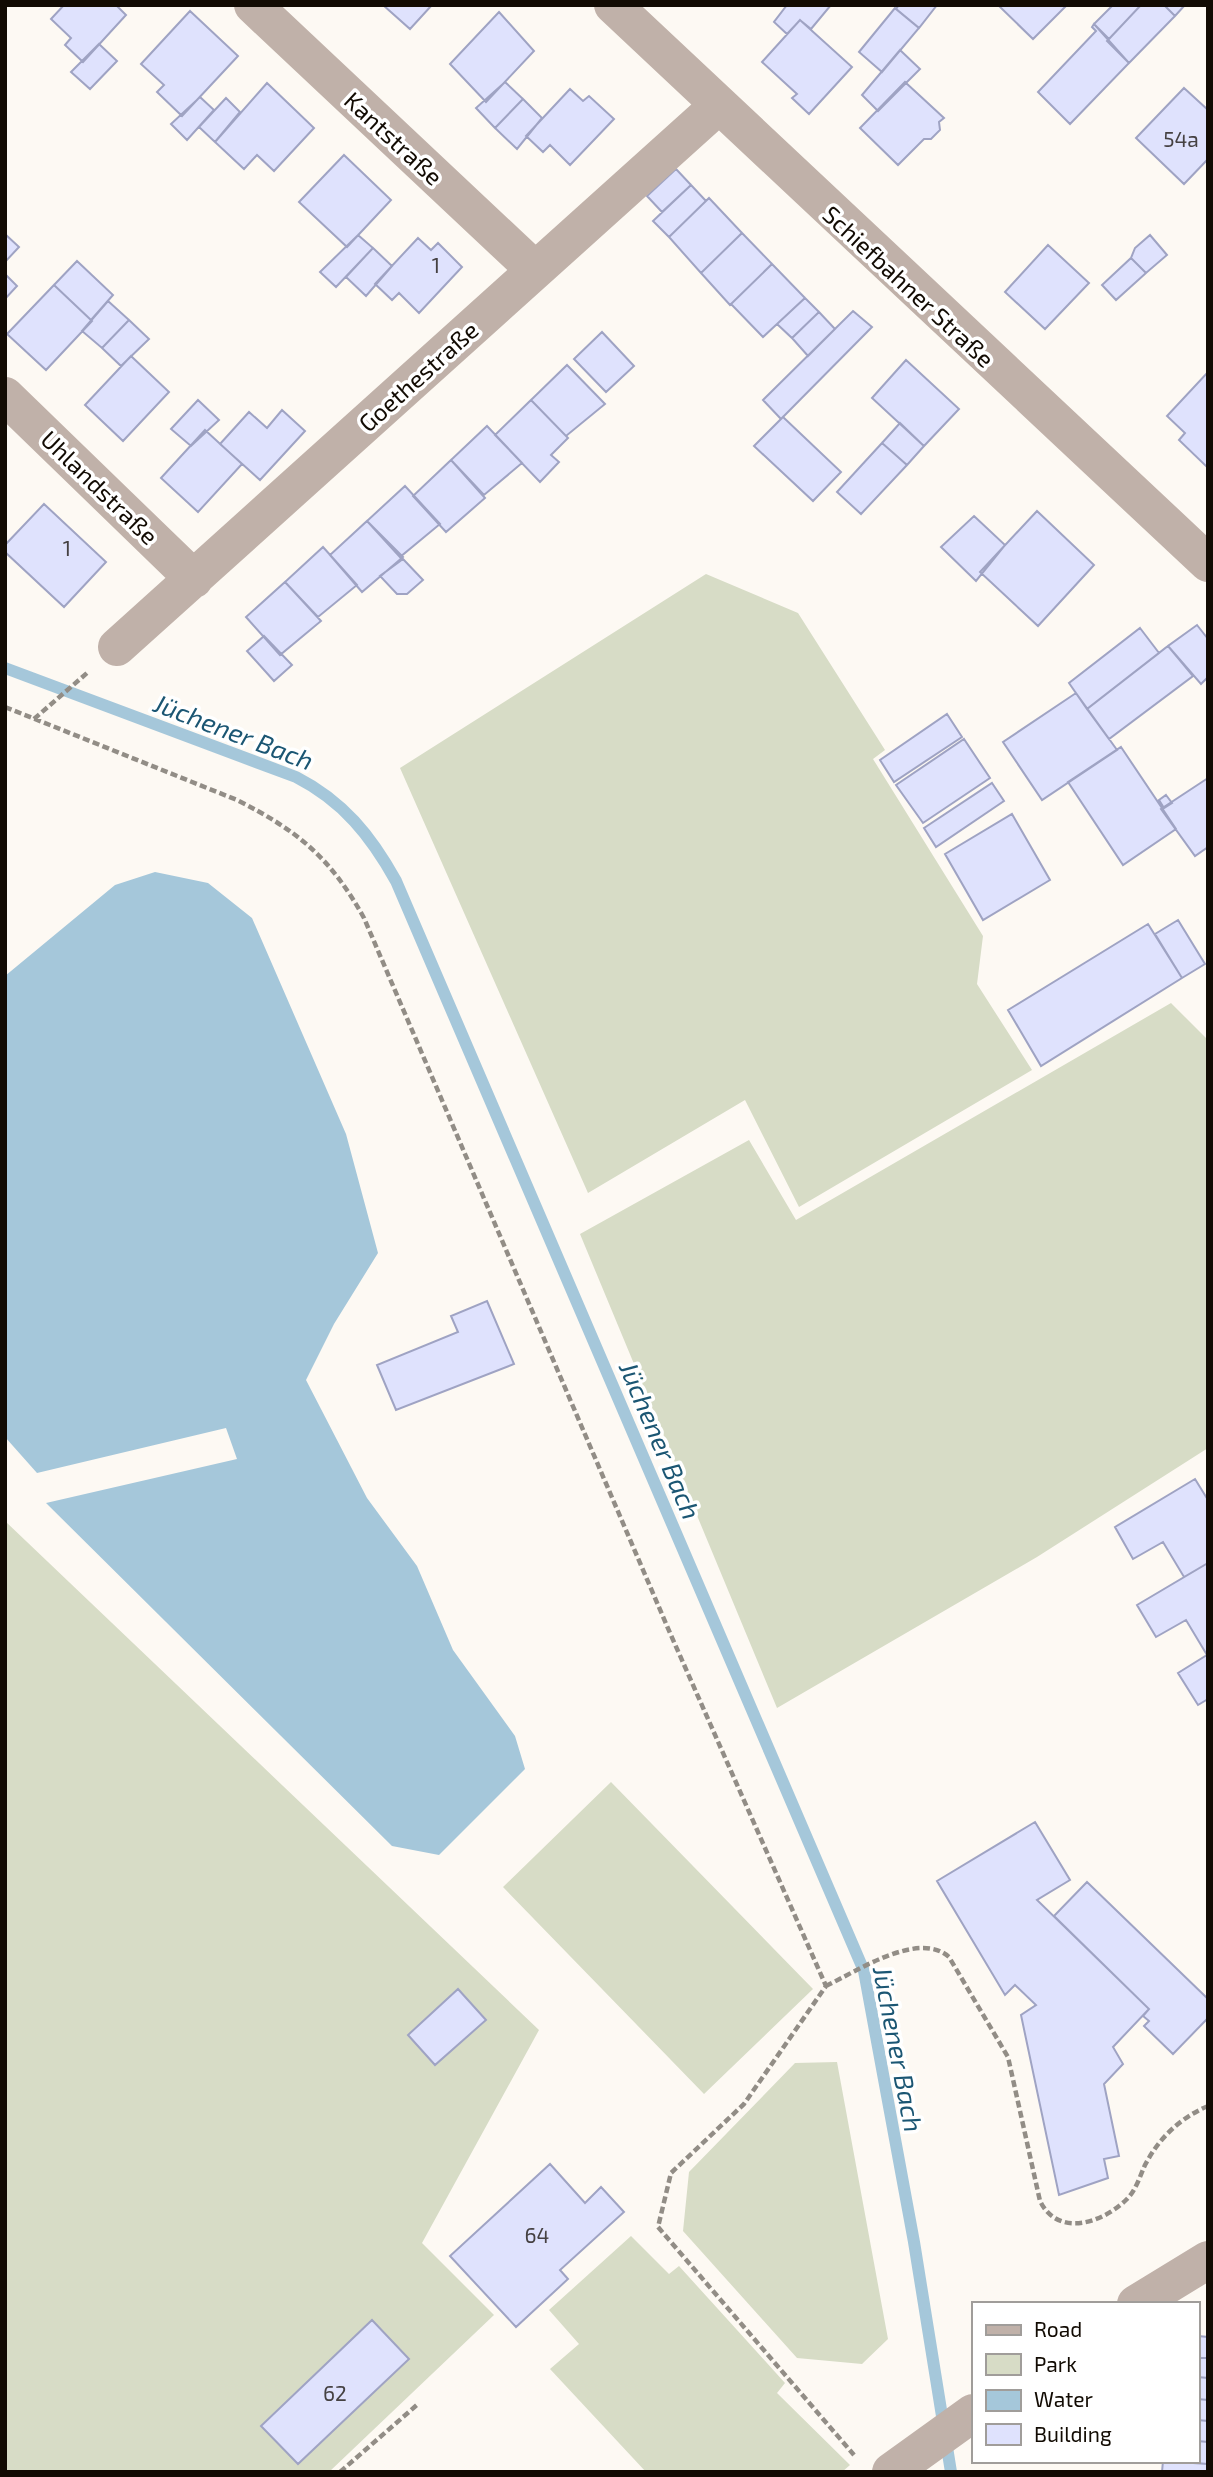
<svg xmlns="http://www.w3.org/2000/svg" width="1213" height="2477" viewBox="0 0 1213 2477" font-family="'Exo 2',sans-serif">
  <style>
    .green { fill: #d7dcc6 }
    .water { fill: #a5c7da }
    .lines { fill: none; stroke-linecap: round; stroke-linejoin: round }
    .stream { stroke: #a5c7da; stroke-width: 12 }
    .building { fill: #dfe2fd; stroke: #9fa3c3; stroke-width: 2 }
    .path { stroke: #928d86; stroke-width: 4.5; stroke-dasharray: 7 3.5; stroke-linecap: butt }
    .minor { stroke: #c0b1a9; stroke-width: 38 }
    .labels { text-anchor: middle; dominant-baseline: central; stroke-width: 7; stroke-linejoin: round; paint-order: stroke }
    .number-label { font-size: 21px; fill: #454142 }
    .street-label { font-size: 24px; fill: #120b03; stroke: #fff }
    .water-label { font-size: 26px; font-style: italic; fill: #1b5673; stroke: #fff }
  </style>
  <rect width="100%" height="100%" fill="#fdf9f3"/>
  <path class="green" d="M706,574L798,613L885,750L873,759L983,936L977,984L1032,1070L799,1207L745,1100L588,1193L400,768Z
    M1171,1003L1208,1040V1448L1037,1557L777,1708L580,1234L749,1140L796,1220Z
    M5,1521L539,2030L422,2243L494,2315L329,2472H5Z
    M611,1782L813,1989L704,2094L503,1887Z
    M837,2062L888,2339L862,2364L797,2358L683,2231L689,2172L795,2063Z
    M631,2236L669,2274L679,2266L785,2383L777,2393L850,2465L842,2472H646L550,2369L579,2344L549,2310Z"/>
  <path class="water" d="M155,872L208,883L252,918L346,1134L378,1253L334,1324L306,1380L367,1498L417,1566L453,1650L515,1736L525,1769L439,1855L392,1846L46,1503L237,1459L226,1428L37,1473L5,1437V976L115,885Z"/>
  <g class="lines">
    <path class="stream" d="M5,668L296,777C343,801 371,836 396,881L864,1971L914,2242L951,2472"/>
  </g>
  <path class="building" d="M64,5H116L126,15L83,62L65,45L71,38L51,19Z
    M383,5H432L410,29Z
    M787,5H831L811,29L800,20L787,34L774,22Z
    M899,5H937L919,28L896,9Z
    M998,5H1067L1033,39Z
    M1113,5H1141L1109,39L1094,24Z
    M1141,5H1164L1175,16L1129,63L1107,41Z
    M1164,5H1185L1175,16Z
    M895,8L919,28L882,72L859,52Z
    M190,11L238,56L182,116L157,92L164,85L141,64Z
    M499,12L534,51L486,102L450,64Z
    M800,20L852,67L809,114L792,98L797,94L762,62Z
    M1094,24L1129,63L1070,124L1038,92L1096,31L1092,27Z
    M99,44L117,61L90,89L71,72Z
    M900,50L920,69L878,111L862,95Z
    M505,82L523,99L495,128L476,108Z
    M905,82L944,118L939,122L940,130L931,139H924L898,165L860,128Z
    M267,83L314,128L274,171L257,155L244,169L215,142Z
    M1184,88L1208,110V159L1184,184L1136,138Z
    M570,89L583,101L589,96L614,119L570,165L550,145L543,152L526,136Z
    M200,97L214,110L187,140L171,124Z
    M226,98L240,112L215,142L199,127Z
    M523,99L542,118L517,149L495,128Z
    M344,155L391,200L347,247L299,202Z
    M676,169L691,185L662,212L647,196Z
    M691,185L706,201L669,237L653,221Z
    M709,198L742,233L701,273L669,237Z
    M742,233L772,264L730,305L701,273Z
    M5,234L19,247L5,262Z
    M358,235L373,248L336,287L320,272Z
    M1150,235L1167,255L1146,273L1131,258L1135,248Z
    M418,238L431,250L438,243L462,267L419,313L399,293L392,300L375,284Z
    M1048,245L1089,283L1045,329L1005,292Z
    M373,248L392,266L366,296L346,277Z
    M1131,258L1146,273L1116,300L1102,285Z
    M77,261L113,295L91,320L54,285Z
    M772,264L805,298L763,337L731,304Z
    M5,274L17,286L5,299Z
    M54,285L92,321L46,370L7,334Z
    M805,298L819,312L792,338L777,324Z
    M108,301L129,320L102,348L82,331Z
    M853,311L872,327L781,419L763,400Z
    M819,312L835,329L808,356L792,338Z
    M129,320L149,339L121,366L102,348Z
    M602,332L634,366L606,392L574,359Z
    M131,356L169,392L123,441L85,405Z
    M906,360L959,409L924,446L872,398Z
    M567,365L605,404L566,436L531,400Z
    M1208,372V468L1179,440L1185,433L1167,416Z
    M198,400L219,420L191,446L171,429Z
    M531,400L568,438L551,455L559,462L540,482L495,435Z
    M282,410L305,431L260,480L220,444L249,412L267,428Z
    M783,417L841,472L813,501L754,446Z
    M900,423L924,446L907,465L882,443Z
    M487,426L522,463L484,495L451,460Z
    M205,430L242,464L198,512L161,478Z
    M882,443L907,465L861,514L837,492Z
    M451,460L485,498L446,532L413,496Z
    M405,486L440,524L400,557L367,521Z
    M44,504L106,562L64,607L5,552V545Z
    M1037,511L1094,565L1038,626L980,572Z
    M974,516L1005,545L976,581L941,547Z
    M367,521L403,557L362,592L330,555Z
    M323,547L357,585L318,617L285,582Z
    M403,559L423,580L407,594H397L380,576Z
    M285,582L321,621L280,655L246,617Z
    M1197,625L1208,639V677L1201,684L1168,646Z
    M1140,628L1159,653L1087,709L1069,683Z
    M264,636L292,665L274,681L247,651Z
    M1168,646L1193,676L1109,739L1087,709Z
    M1076,693L1117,750L1042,800L1003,742Z
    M947,714L962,737L894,782L880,760Z
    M964,739L990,778L923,823L896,785Z
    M1121,747L1176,829L1123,865L1068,782Z
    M1208,778V847L1195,856L1161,809Z
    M992,783L1004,801L936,847L924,828Z
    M1166,795L1172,803L1164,808L1159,800Z
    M1012,814L1050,880L983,920L945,854Z
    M1178,920L1205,964L1182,978L1155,934Z
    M1148,924L1182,978L1041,1066L1008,1010Z
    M487,1301L514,1364L396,1410L377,1365L458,1332L451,1316Z
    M1195,1479L1208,1500V1563L1184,1577L1163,1542L1133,1559L1115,1527Z
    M1208,1563V1655H1207L1186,1620L1156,1637L1137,1605Z
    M1207,1655L1208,1699L1198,1705L1178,1673Z
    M1035,1822L1070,1880L1037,1900L1149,2009L1113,2047L1123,2064L1104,2084L1119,2156L1104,2159L1108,2178L1059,2195L1021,2015L1036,2005L1015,1985L1005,1995L937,1881Z
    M1087,1882L1208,1999V2018L1173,2054L1144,2026L1149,2021L1143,2016L1149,2009L1054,1916Z
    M458,1989L486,2020L435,2065L408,2035Z
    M550,2164L585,2203L601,2187L624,2212L560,2270L568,2279L516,2327L450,2256Z
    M372,2320L409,2359L298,2464L261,2426Z
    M1198,2336L1208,2337V2358H1197Z
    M1197,2358H1208V2378L1197,2377Z
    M1197,2377L1208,2378V2400L1197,2399Z
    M1197,2399L1208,2400V2421L1197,2420Z
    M1197,2420L1208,2421V2442L1197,2441Z
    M1197,2441L1208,2442V2464L1184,2462L1197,2461Z
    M1163,2461L1208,2464V2472H1162Z"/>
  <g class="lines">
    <path class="path" d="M5,707L237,800C298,831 330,857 364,918L670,1633L826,1986L744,2104L671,2173L658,2227L854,2455
      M34,719L87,673
      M826,1986C857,1971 919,1930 949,1957L1008,2057L1040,2201C1058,2238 1103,2223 1127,2199C1136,2190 1140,2176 1145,2165C1159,2138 1180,2118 1208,2106
      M340,2472L418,2404"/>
    <path class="minor" d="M253,5L535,270
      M613,5L1208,563
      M5,396L194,579
      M117,647L719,105
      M1136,2304L1208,2260
      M891,2472L973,2413"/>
  </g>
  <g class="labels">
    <g class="number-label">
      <text x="1181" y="138">54a</text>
      <text x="436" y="264">1</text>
      <text x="67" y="547">1</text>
      <text x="537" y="2234">64</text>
      <text x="335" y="2392">62</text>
    </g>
    <g class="street-label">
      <text transform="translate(394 138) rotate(43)">Kantstraße</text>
      <text transform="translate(909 286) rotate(43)">Schiefbahner Straße</text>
      <text transform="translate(418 376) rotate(-42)">Goethestraße</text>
      <text transform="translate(100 487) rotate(44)">Uhlandstraße</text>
    </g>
    <g class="water-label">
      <text transform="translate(234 731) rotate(21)">Jüchener Bach</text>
      <text transform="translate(661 1440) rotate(67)">Jüchener Bach</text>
      <text transform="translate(899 2049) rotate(79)">Jüchener Bach</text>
    </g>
  </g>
  <rect width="1213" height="2477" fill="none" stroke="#120b03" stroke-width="14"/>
  <rect x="972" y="2302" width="228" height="161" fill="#ffffff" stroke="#a09d9a" stroke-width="2"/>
  <rect x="986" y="2325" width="35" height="10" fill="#c0b1a9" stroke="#a09d9a" stroke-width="2"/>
  <text x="1034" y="2337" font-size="21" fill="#120b03">Road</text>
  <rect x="986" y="2354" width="35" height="21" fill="#d7dcc6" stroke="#a09d9a" stroke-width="2"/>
  <text x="1034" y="2372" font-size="21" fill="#120b03">Park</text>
  <rect x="986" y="2390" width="35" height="21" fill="#a5c7da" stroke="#a09d9a" stroke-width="2"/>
  <text x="1034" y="2407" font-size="21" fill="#120b03">Water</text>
  <rect x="986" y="2424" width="35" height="21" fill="#dfe2fd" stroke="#a09d9a" stroke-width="2"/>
  <text x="1034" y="2442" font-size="21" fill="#120b03">Building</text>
</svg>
